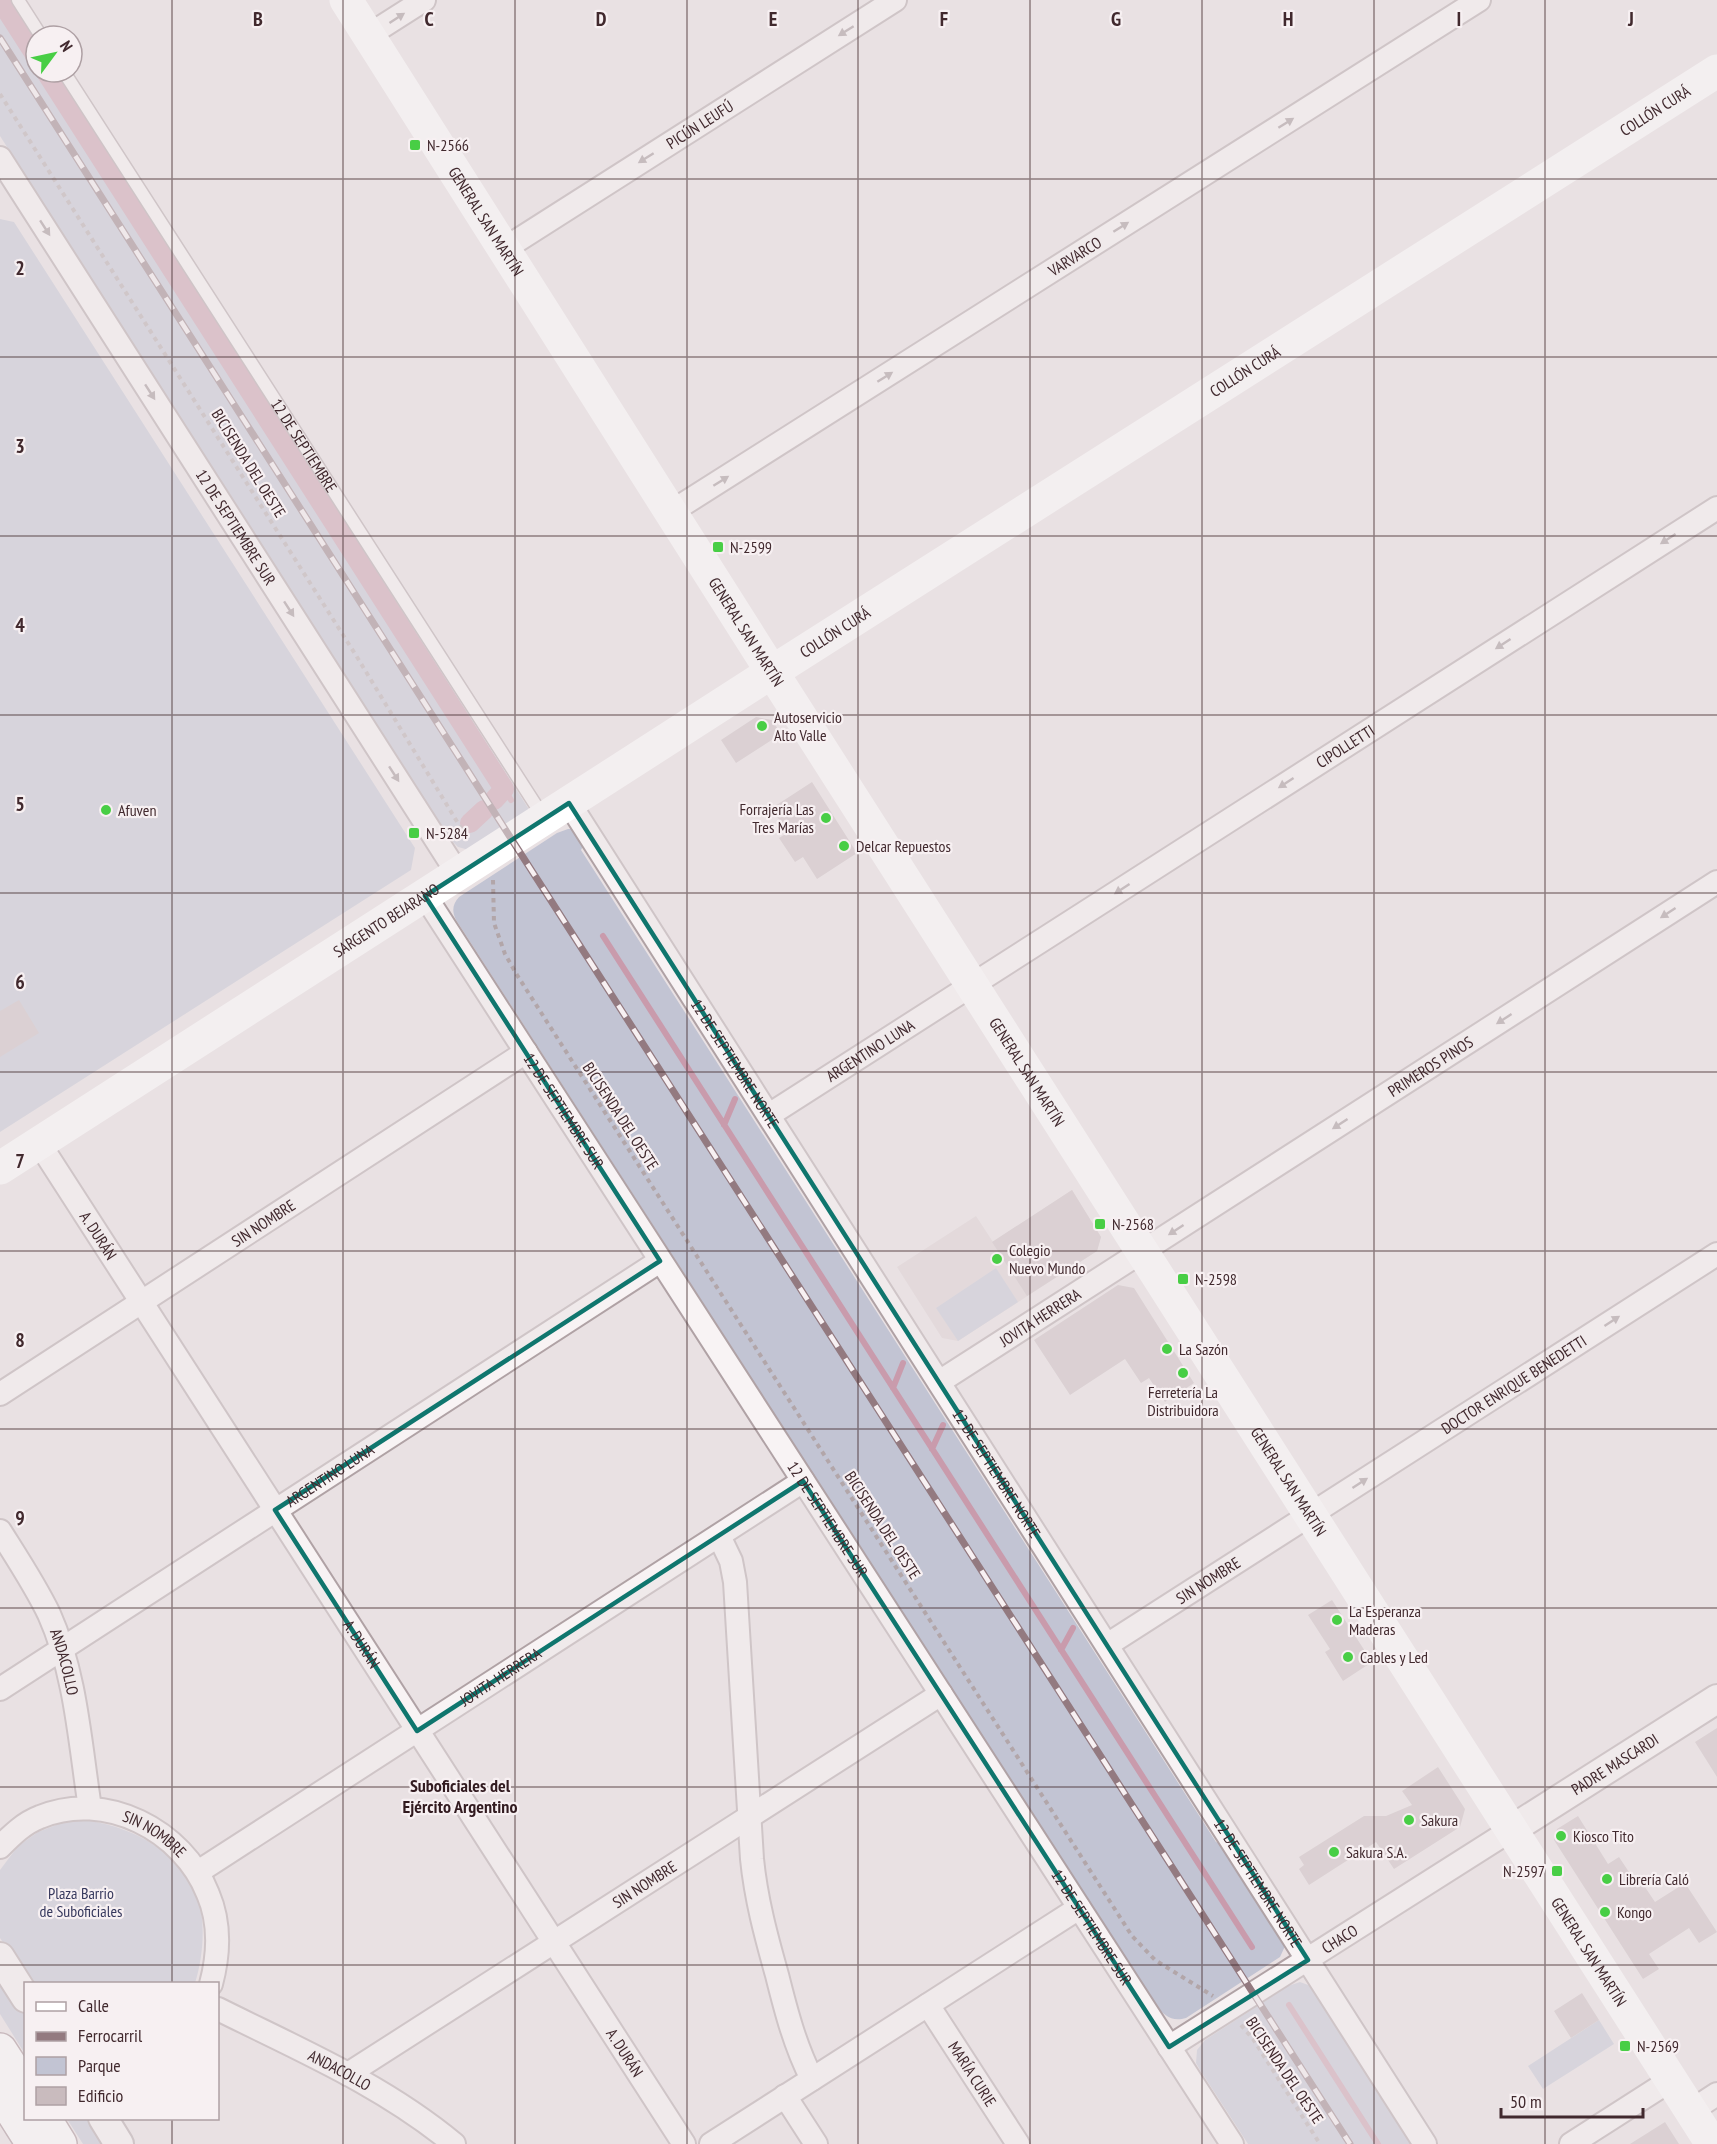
<svg xmlns="http://www.w3.org/2000/svg" width="1717" height="2144" viewBox="0 0 1717 2144" font-family="'PT Sans Narrow',sans-serif">
  <style>
    .built { fill: #dbcfd1 }
    .green { fill: #c2c4d3 }
    .lines { fill: none; stroke-linecap: round; stroke-linejoin: round }
    .stream { stroke: #c99bac; stroke-width: 6 }
    .canal { stroke: #c99bac; stroke-width: 20 }
    .building { fill: #c9bbbe }
    .service-casing { stroke: #b0a2a5; stroke-width: 15 }
    .minor-casing { stroke: #b0a2a5; stroke-width: 26 }
    .tertiary-casing { stroke: #b0a2a5; stroke-width: 32 }
    .trunk-casing { stroke: #a0888e; stroke-width: 36 }
    .path { stroke: #b2a6a9; stroke-width: 4; stroke-dasharray: 4.5 4.5; stroke-linecap: butt }
    .service { stroke: #f8f3f4; stroke-width: 12 }
    .minor { stroke: #f8f3f4; stroke-width: 22 }
    .tertiary { stroke: #f8f3f4; stroke-width: 28 }
    .secondary { stroke: #fff; stroke-width: 33 }
    .trunk { stroke: #fff; stroke-width: 33 }
    .rail-casing { stroke: #937a80; stroke-width: 7 }
    .rail { stroke: #f7f0f2; stroke-width: 4.5; stroke-dasharray: 14; stroke-linecap: butt }
    .oneway { fill: #9c8e91 }
    .marked { fill: none; stroke: #0f766e; stroke-width: 4.5; stroke-linejoin: round }
    .grid { fill: none; stroke: #41292e; stroke-width: 1.5; stroke-opacity: 0.55 }
    .poi-dot { fill: #48ce45; stroke: #f7f0f2; stroke-width: 2 }
    .labels { text-anchor: middle; dominant-baseline: central; stroke-width: 4.5; stroke-linejoin: round; paint-order: stroke }
    .street-label { font-size: 16px; fill: #41292e; stroke: #f7f0f2 }
    .poi-label { font-size: 16px; fill: #41292e; stroke: #f7f0f2; text-anchor: start }
    .park-label { font-size: 16px; fill: #36385d; stroke: #f7f0f2 }
    .neighbourhood-label { font-size: 18px; font-weight: bold; fill: #321b20; stroke: #f7f0f2 }
    .grid-label { font-size: 20px; text-anchor: middle; font-weight: bold; fill: #41292e; stroke: #f7f0f2; stroke-width: 4.5; stroke-linejoin: round; paint-order: stroke }
  </style>
  <rect width="100%" height="100%" fill="#e9e1e3"/>
  <path class="built" d="M1072,1190L1101,1237L1097,1251L958,1341L942,1338L897,1267L976,1216L993,1242Z"/>
  <path class="green" d="M0,0H12L36,37V72H58L530,811L469,850L458,847L449,838L0,136Z
    M0,219L14,222L415,848L411,870L0,1132Z
    M568,829H573L586,840L581,850L1216,1842L1226,1845L1286,1944L1280,1957L1186,2018C1172,2022 1164,2016 1156,2005L456,920C452,911 452,905 459,897L557,833Z
    M996,1268L1018,1302L958,1341L936,1308Z
    M80,1820C125,1823 183,1851 198,1897C206,1923 203,1958 195,1983H29L0,1938V1870L18,1846L38,1832L64,1822Z
    M0,1973L25,2013V2054L0,2014Z
    M1300,1982L1311,1986L1413,2144H1248L1200,2070L1196,2063L1197,2050L1205,2040L1288,1986Z
    M1599,2020L1614,2044L1543,2089L1528,2066Z
    M67,2119H93L109,2144H83Z"/>
  <g class="lines">
    <path class="stream" d="M504,789L511,800
      M603,936L1252,1947
      M724,1125L735,1099
      M893,1388L903,1363
      M932,1449L943,1425
      M1061,1650L1073,1628
      M1289,2005L1378,2144"/>
    <path class="canal" d="M0,0L36,56
      M46,72L504,789L494,800
      M470,823L484,810"/>
  </g>
  <path class="building" d="M756,717L772,720L781,734L736,763L721,740Z
    M812,782L857,853L817,879L803,857L795,862L779,838L787,833L772,808Z
    M19,1000L39,1033L0,1057V1011Z
    M1072,1190L1101,1237L1097,1251L1027,1296L992,1242Z
    M1118,1285L1134,1288L1194,1383L1165,1402L1149,1378L1141,1383L1125,1359L1070,1395L1034,1340Z
    M1332,1600L1372,1662L1343,1681L1325,1652L1330,1649L1308,1615Z
    M1717,1728V1777L1695,1742Z
    M1438,1767L1465,1809L1460,1827L1394,1869L1376,1842L1309,1885L1299,1869L1304,1865L1299,1857L1364,1816H1386L1412,1805L1402,1791Z
    M1578,1816L1608,1864L1619,1857L1635,1881L1639,1878L1655,1902L1685,1883L1717,1932L1699,1943L1689,1928L1649,1954L1659,1969L1643,1979L1554,1840L1557,1829Z
    M1582,1993L1599,2020L1571,2038L1554,2011Z
    M1665,2122L1679,2144H1630Z"/>
  <g class="lines">
    <defs>
      <g id="service">
        <path d="M18,0L41,36"/>
        <path id="s1" d="M64,72L544,818"/>
      </g>
      <g id="minor">
        <path d="M369,35L424,0"/>
        <path id="s2" d="M0,158L458,874"/>
        <path id="s3" d="M504,249L895,0"/>
        <path id="s4" d="M671,512L1479,0"/>
        <path id="s5" d="M569,803L1425,2144"/>
        <path id="s6" d="M425,896L1232,2144"/>
        <path id="s7" d="M769,1115L1717,508"/>
        <path id="s8" d="M39,1143L684,2144"/>
        <path id="s9" d="M939,1382L1717,882"/>
        <path id="s10" d="M0,1394L526,1052"/>
        <path id="s11" d="M0,1531C17,1558 35,1585 49,1614C76,1674 80,1744 90,1808"/>
        <path d="M719,1536L731,1561L735,1582L752,1859C756,1899 766,1936 777,1975C786,2011 795,2046 812,2079"/>
        <path id="s12" d="M1107,1645L1717,1254"/>
        <path id="s13" d="M0,1689L660,1261"/>
        <path id="s14" d="M0,1847C12,1835 24,1823 40,1817C105,1790 183,1830 208,1894C220,1922 219,1954 211,1984"/>
        <path id="s15" d="M198,1872L803,1481"/>
        <path id="s16" d="M928,2005L1018,2144"/>
        <path id="s17" d="M218,2009C300,2050 383,2085 454,2144"/>
        <path id="s18" d="M1169,2047L1511,1830"/>
        <path id="s19" d="M348,2074L941,1694"/>
        <path d="M785,2096L816,2144"/>
        <path d="M1691,2111L1717,2094"/>
        <path d="M711,2144L1079,1908"/>
        <path d="M1571,2144L1671,2080"/>
      </g>
      <g id="tertiary">
        <path id="s20" d="M1511,1830L1717,1699"/>
        <path d="M0,1957L26,1998"/>
        <path d="M103,2118L119,2144"/>
      </g>
      <path id="trunk" d="M0,2050L26,2090
        M0,2092L33,2144
        M44,2118L60,2144"/>
    </defs>
    <use href="#service" class="service-casing"/>
    <use href="#minor" class="minor-casing"/>
    <use href="#tertiary" class="tertiary-casing"/>
    <use href="#trunk" class="trunk-casing"/>
    <path class="path" d="M0,94L357,657L467,838
      M493,880L494,923L505,954L517,975L1132,1936L1155,1960L1213,1996
      M1241,2025L1253,2039L1320,2144"/>
    <use href="#service" class="service"/>
    <use href="#minor" class="minor"/>
    <use href="#tertiary" class="tertiary"/>
    <g class="secondary">
      <path id="s21" d="M346,0L772,672L1712,2144"/>
      <path id="s22" d="M0,1168L772,672L1717,71"/>
    </g>
    <use href="#trunk" class="trunk"/>
    <defs>
      <path id="rail" d="M0,38L512,840L1350,2144"/>
    </defs>
    <use href="#rail" class="rail-casing"/>
    <use href="#rail" class="rail"/>
  </g>
  <defs><path id="oneway-solid" d="M-6-.8H1V-3.2L6.5 0L1 3.2V.8H-6Z" transform="scale(1.5)"/></defs>
  <g class="oneway">
    <use href="#oneway-solid" transform="translate(397 18) rotate(-33)"/>
    <use href="#oneway-solid" transform="translate(846 31) rotate(148)"/>
    <use href="#oneway-solid" transform="translate(1286 123) rotate(-32)"/>
    <use href="#oneway-solid" transform="translate(646 158) rotate(148)"/>
    <use href="#oneway-solid" transform="translate(1121 227) rotate(-32)"/>
    <use href="#oneway-solid" transform="translate(45 228) rotate(57)"/>
    <use href="#oneway-solid" transform="translate(885 377) rotate(-32)"/>
    <use href="#oneway-solid" transform="translate(150 392) rotate(57)"/>
    <use href="#oneway-solid" transform="translate(721 481) rotate(-32)"/>
    <use href="#oneway-solid" transform="translate(1668 539) rotate(147)"/>
    <use href="#oneway-solid" transform="translate(289 609) rotate(57)"/>
    <use href="#oneway-solid" transform="translate(1503 644) rotate(147)"/>
    <use href="#oneway-solid" transform="translate(394 774) rotate(57)"/>
    <use href="#oneway-solid" transform="translate(1286 783) rotate(147)"/>
    <use href="#oneway-solid" transform="translate(1122 889) rotate(147)"/>
    <use href="#oneway-solid" transform="translate(1668 913) rotate(147)"/>
    <use href="#oneway-solid" transform="translate(1504 1019) rotate(147)"/>
    <use href="#oneway-solid" transform="translate(1340 1124) rotate(147)"/>
    <use href="#oneway-solid" transform="translate(1176 1230) rotate(147)"/>
    <use href="#oneway-solid" transform="translate(1612 1321) rotate(-33)"/>
    <use href="#oneway-solid" transform="translate(1360 1483) rotate(-33)"/>
  </g>
  <path d="M0 0H1717V2144H0ZM569,803L1308,1960L1169,2047L803,1481L417,1731L275,1510L660,1261L425,896Z" fill="#e9e1e3" fill-opacity=".55" fill-rule="evenodd"/>
  <path class="marked" d="M569,803L1308,1960L1169,2047L803,1481L417,1731L275,1510L660,1261L425,896Z"/>
  <path class="grid" d="M172,0V1984M343,0V2144M515,0V2144M687,0V2144M858,0V2144M1030,0V2144M1202,0V2144M1374,0V2144M1545,0V2144M0,179H1717M0,357H1717M0,536H1717M0,715H1717M0,893H1717M0,1072H1717M0,1251H1717M0,1429H1717M0,1608H1717M0,1787H1717M0,1965H1717M172,2118V2144"/>
  <g class="poi-dot">
    <rect x="409" y="139" width="12" height="12" rx="3"/>
    <rect x="712" y="541" width="12" height="12" rx="3"/>
    <circle cx="762" cy="726" r="6"/>
    <circle cx="106" cy="810" r="6"/>
    <circle cx="826" cy="818" r="6"/>
    <rect x="408" y="827" width="12" height="12" rx="3"/>
    <circle cx="844" cy="846" r="6"/>
    <rect x="1094" y="1218" width="12" height="12" rx="3"/>
    <circle cx="997" cy="1259" r="6"/>
    <rect x="1177" y="1273" width="12" height="12" rx="3"/>
    <circle cx="1167" cy="1349" r="6"/>
    <circle cx="1183" cy="1373" r="6"/>
    <circle cx="1337" cy="1620" r="6"/>
    <circle cx="1348" cy="1657" r="6"/>
    <circle cx="1409" cy="1820" r="6"/>
    <circle cx="1561" cy="1836" r="6"/>
    <circle cx="1334" cy="1852" r="6"/>
    <rect x="1551" y="1865" width="12" height="12" rx="3"/>
    <circle cx="1607" cy="1879" r="6"/>
    <circle cx="1605" cy="1912" r="6"/>
    <rect x="1619" y="2040" width="12" height="12" rx="3"/>
  </g>
  <g class="labels">
    <g class="street-label">
      <text stroke="none"><textPath href="#s22" startOffset="1964">COLLÓN CURÁ</textPath></text>
      <text stroke="none"><textPath href="#s3" startOffset="232">PICÚN LEUFÚ</textPath></text>
      <text stroke="none"><textPath href="#s21" startOffset="262">GENERAL SAN MARTÍN</textPath></text>
      <text stroke="none"><textPath href="#s4" startOffset="478">VARVARCO</textPath></text>
      <text stroke="none"><textPath href="#s22" startOffset="1478">COLLÓN CURÁ</textPath></text>
      <text stroke="none"><textPath href="#s1" startOffset="444">12 DE SEPTIEMBRE</textPath></text>
      <text transform="translate(249 463) rotate(58)">BICISENDA DEL OESTE</text>
      <text stroke="none"><textPath href="#s2" startOffset="438">12 DE SEPTIEMBRE SUR</textPath></text>
      <text stroke="none"><textPath href="#s22" startOffset="992">COLLÓN CURÁ</textPath></text>
      <text stroke="none"><textPath href="#s21" startOffset="748">GENERAL SAN MARTÍN</textPath></text>
      <text stroke="none"><textPath href="#s7" startOffset="684">CIPOLLETTI</textPath></text>
      <text stroke="none"><textPath href="#s22" startOffset="459">SARGENTO BEJARANO</textPath></text>
      <text stroke="none"><textPath href="#s7" startOffset="120">ARGENTINO LUNA</textPath></text>
      <text stroke="none"><textPath href="#s5" startOffset="309">12 DE SEPTIEMBRE NORTE</textPath></text>
      <text stroke="none"><textPath href="#s9" startOffset="584">PRIMEROS PINOS</textPath></text>
      <text stroke="none"><textPath href="#s21" startOffset="1270">GENERAL SAN MARTÍN</textPath></text>
      <text stroke="none"><textPath href="#s6" startOffset="256">12 DE SEPTIEMBRE SUR</textPath></text>
      <text transform="translate(621 1116) rotate(57)">BICISENDA DEL OESTE</text>
      <text stroke="none"><textPath href="#s10" startOffset="314">SIN NOMBRE</textPath></text>
      <text stroke="none"><textPath href="#s8" startOffset="110">A. DURÁN</textPath></text>
      <text stroke="none"><textPath href="#s9" startOffset="120">JOVITA HERRERA</textPath></text>
      <text stroke="none"><textPath href="#s12" startOffset="483">DOCTOR ENRIQUE BENEDETTI</textPath></text>
      <text stroke="none"><textPath href="#s5" startOffset="795">12 DE SEPTIEMBRE NORTE</textPath></text>
      <text stroke="none"><textPath href="#s13" startOffset="393">ARGENTINO LUNA</textPath></text>
      <text stroke="none"><textPath href="#s21" startOffset="1756">GENERAL SAN MARTÍN</textPath></text>
      <text stroke="none"><textPath href="#s6" startOffset="742">12 DE SEPTIEMBRE SUR</textPath></text>
      <text transform="translate(883 1525) rotate(57)">BICISENDA DEL OESTE</text>
      <text stroke="none"><textPath href="#s12" startOffset="120">SIN NOMBRE</textPath></text>
      <text stroke="none"><textPath href="#s8" startOffset="596">A. DURÁN</textPath></text>
      <text stroke="none"><textPath href="#s11" startOffset="147">ANDACOLLO</textPath></text>
      <text stroke="none"><textPath href="#s15" startOffset="360">JOVITA HERRERA</textPath></text>
      <text stroke="none"><textPath href="#s20" startOffset="123">PADRE MASCARDI</textPath></text>
      <text stroke="none"><textPath href="#s14" startOffset="172">SIN NOMBRE</textPath></text>
      <text stroke="none"><textPath href="#s5" startOffset="1281">12 DE SEPTIEMBRE NORTE</textPath></text>
      <text stroke="none"><textPath href="#s19" startOffset="352">SIN NOMBRE</textPath></text>
      <text stroke="none"><textPath href="#s6" startOffset="1228">12 DE SEPTIEMBRE SUR</textPath></text>
      <text stroke="none"><textPath href="#s18" startOffset="202">CHACO</textPath></text>
      <text stroke="none"><textPath href="#s21" startOffset="2314">GENERAL SAN MARTÍN</textPath></text>
      <text stroke="none"><textPath href="#s8" startOffset="1082">A. DURÁN</textPath></text>
      <text stroke="none"><textPath href="#s17" startOffset="136">ANDACOLLO</textPath></text>
      <text transform="translate(1285 2070) rotate(56)">BICISENDA DEL OESTE</text>
      <text stroke="none"><textPath href="#s16" startOffset="82">MARÍA CURIE</textPath></text>
    </g>
    <g class="poi-label">
      <text x="427" y="145">N-2566</text>
      <text x="730" y="547">N-2599</text>
      <text x="774" y="717">Autoservicio<tspan x="774" dy="18">Alto Valle</tspan></text>
      <text x="814" y="809" text-anchor="end">Forrajería Las<tspan x="814" dy="18">Tres Marías</tspan></text>
      <text x="118" y="810">Afuven</text>
      <text x="426" y="833">N-5284</text>
      <text x="856" y="846">Delcar Repuestos</text>
      <text x="1112" y="1224">N-2568</text>
      <text x="1009" y="1250">Colegio<tspan x="1009" dy="18">Nuevo Mundo</tspan></text>
      <text x="1195" y="1279">N-2598</text>
      <text x="1179" y="1349">La Sazón</text>
      <text x="1183" y="1392" text-anchor="middle">Ferretería La<tspan x="1183" dy="18">Distribuidora</tspan></text>
      <text x="1349" y="1611">La Esperanza<tspan x="1349" dy="18">Maderas</tspan></text>
      <text x="1360" y="1657">Cables y Led</text>
      <text x="1421" y="1820">Sakura</text>
      <text x="1573" y="1836">Kiosco Tito</text>
      <text x="1346" y="1852">Sakura S.A.</text>
      <text x="1545" y="1871" text-anchor="end">N-2597</text>
      <text x="1619" y="1879">Librería Caló</text>
      <text x="1617" y="1912">Kongo</text>
      <text x="1637" y="2046">N-2569</text>
    </g>
    <g class="park-label">
      <text x="81" y="1893">Plaza Barrio<tspan x="81" dy="18">de Suboficiales</tspan></text>
    </g>
    <g class="neighbourhood-label">
      <text x="460" y="1785">Suboficiales del<tspan x="460" dy="21">Ejército Argentino</tspan></text>
    </g>
  </g>
  <g class="grid-label">
    <text x="258" y="26">B</text>
    <text x="429" y="26">C</text>
    <text x="601" y="26">D</text>
    <text x="773" y="26">E</text>
    <text x="944" y="26">F</text>
    <text x="1116" y="26">G</text>
    <text x="1288" y="26">H</text>
    <text x="1459" y="26">I</text>
    <text x="1631" y="26">J</text>
    <text x="20" y="275">2</text>
    <text x="20" y="453">3</text>
    <text x="20" y="632">4</text>
    <text x="20" y="811">5</text>
    <text x="20" y="989">6</text>
    <text x="20" y="1168">7</text>
    <text x="20" y="1347">8</text>
    <text x="20" y="1525">9</text>
  </g>
  <rect x="24" y="1982" width="195" height="138" fill="#f7f0f2" stroke="#aea0a4" stroke-width="1.5"/>
  <rect x="36" y="2002" width="30" height="9" fill="#ffffff" stroke="#aea0a4" stroke-width="1.5"/>
  <text x="78" y="2012" font-size="18" fill="#41292e">Calle</text>
  <rect x="36" y="2032" width="30" height="9" fill="#937a80" stroke="#aea0a4" stroke-width="1.5"/>
  <text x="78" y="2042" font-size="18" fill="#41292e">Ferrocarril</text>
  <rect x="36" y="2057" width="30" height="18" fill="#c2c4d3" stroke="#aea0a4" stroke-width="1.5"/>
  <text x="78" y="2072" font-size="18" fill="#41292e">Parque</text>
  <rect x="36" y="2087" width="30" height="18" fill="#c9bbbe" stroke="#aea0a4" stroke-width="1.5"/>
  <text x="78" y="2102" font-size="18" fill="#41292e">Edificio</text>
  <g transform="translate(54 54) rotate(57)"><circle r="28" fill="#f7f0f2" stroke="#aea0a4" stroke-width="1.5"/>
  <path d="M0-4.5L10 22L0 15L-10 22Z" fill="#48ce45"/>
  <text y="-9" font-size="16" font-weight="bold" text-anchor="middle" fill="#41292e">N</text>
  </g>
  <path d="M1501 2108v9h142v-9" fill="none" stroke="#41292e" stroke-width="3"/>
  <text x="1510" y="2108" font-size="18" fill="#41292e" stroke="#f7f0f2" stroke-width="4.5" paint-order="stroke">50 m</text>
</svg>
